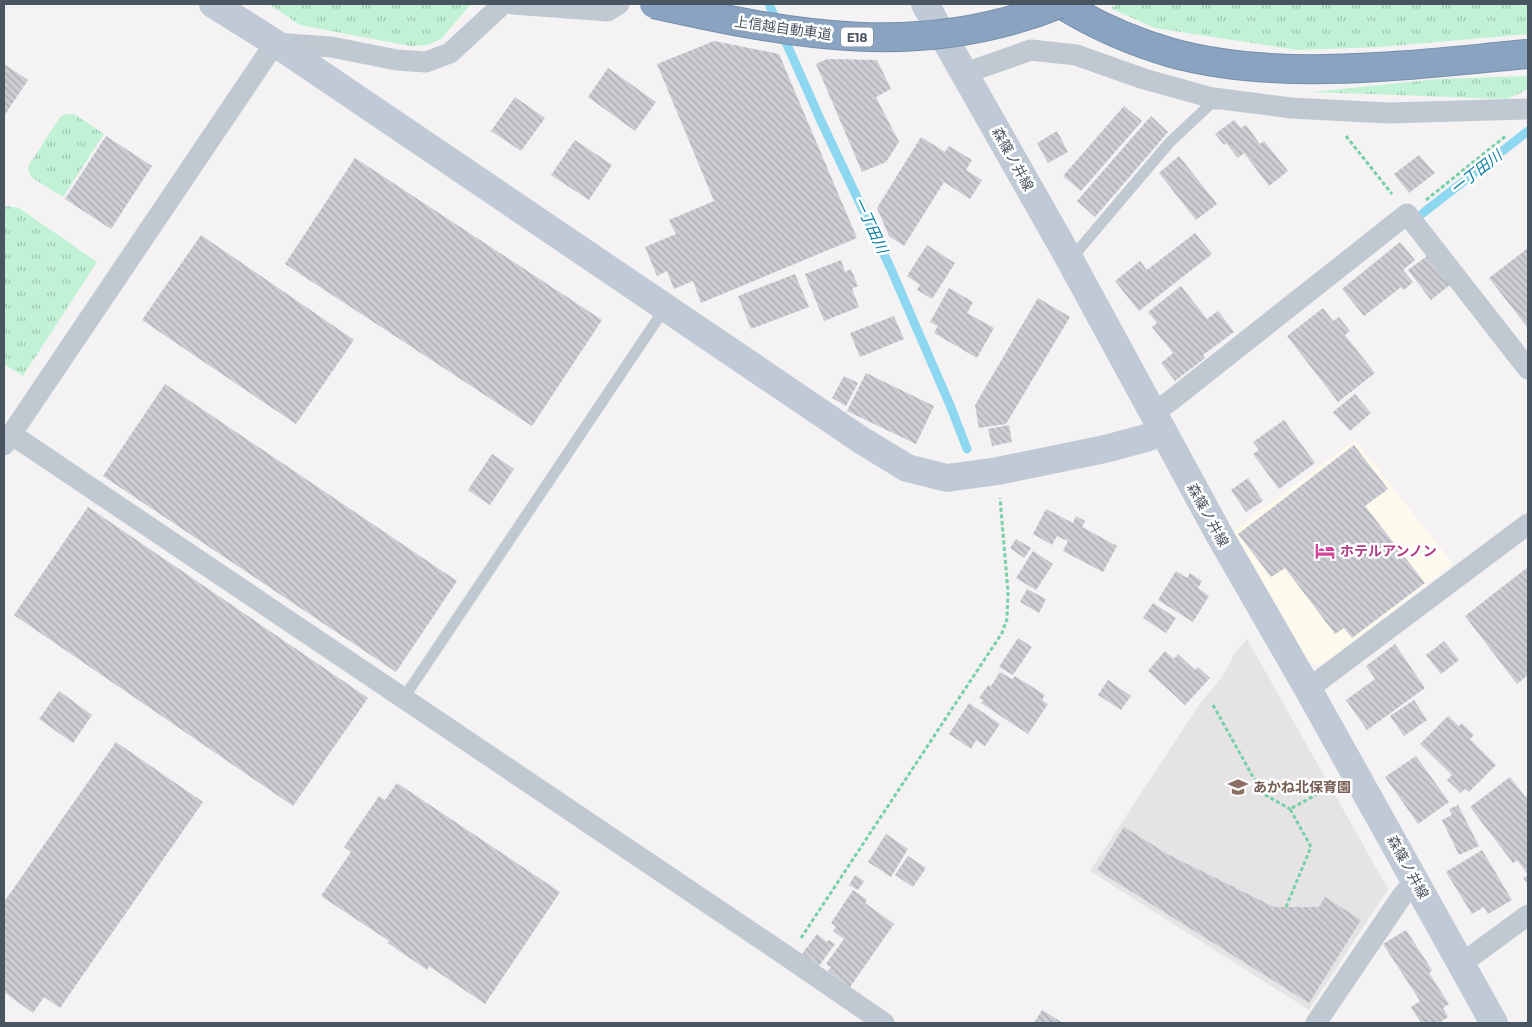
<svg xmlns="http://www.w3.org/2000/svg" width="1532" height="1027" viewBox="0 0 1532 1027" font-family="Montserrat,'Noto Sans JP',sans-serif">
  <style>
    .commercial { fill: #fdf9ed }
    .education { fill: #e5e3e4 }
    .grass { fill: url(#grass-tufts) }
    .lines { fill: none; stroke-linecap: round; stroke-linejoin: round }
    .stream { stroke: #8dd8f0; stroke-width: 9 }
    .building { fill: url(#building-back-hatch) }
    .highway-casing { stroke: #748ead; stroke-width: 30 }
    .path { stroke: #77d1a7; stroke-width: 3; stroke-dasharray: 4 2.5; stroke-linecap: butt }
    .lane { stroke: #c0c9d2; stroke-width: 11 }
    .street { stroke: #c0c9d2; stroke-width: 21 }
    .secondary { stroke: #c0cad6; stroke-width: 28 }
    .highway { stroke: #89a3c1; stroke-width: 28 }
    .highway-bridge-casing { stroke: #748ead; stroke-width: 30; stroke-linecap: butt }
    .highway-bridge { stroke: #89a3c1; stroke-width: 28 }
    .labels { text-anchor: middle; dominant-baseline: central; stroke-width: 5; stroke-linejoin: round; paint-order: stroke }
    .shield { fill: #fff; stroke: #808890; stroke-width: 1 }
    .shield-label { font-size: 12px; font-weight: bold; fill: #495561 }
    .street-label { font-size: 14px; fill: #495561; stroke: #fff }
    .hotel-label { font-size: 14px; font-weight: bold; fill: #b23c85; stroke: #fff; text-anchor: start }
    .education-label { font-size: 14px; font-weight: bold; fill: #785e54; stroke: #fff; text-anchor: start }
    .water-label { font-size: 15px; font-style: italic; fill: #097fa5; stroke: #fff }
  </style>
  <defs>
    <pattern id="grass-tufts" width="24" height="20" patternUnits="userSpaceOnUse" patternTransform="scale(1.25)"><rect width="24" height="20" fill="#c1f2d5"/><path d="M3 7l-1-3M5 7V3M7 7l1-3M15 17l-1-3M17 17v-4M19 17l1-3" fill="none" stroke="#9fc7b0"/></pattern>
    <pattern id="building-back-hatch" width="6" height="6" patternUnits="userSpaceOnUse" patternTransform="scale(1.25)"><rect width="6" height="6" fill="#ccced4"/><path d="M-1 5l2 2M0 0l6 6M5-1l2 2" fill="none" stroke="#a8aaaf"/></pattern>
  </defs>
  <rect width="100%" height="100%" fill="#f4f2f2"/>
  <path class="commercial" d="M1355,440L1453,564L1331,659L1318,666L1305,660L1232,533L1246,521Z"/>
  <path class="education" d="M1247,639L1388,889L1309,1010L1090,871L1201,702L1223,676L1235,653Z"/>
  <path class="grass" d="M269,4H471L441,39L428,45L410,46L300,25Z
    M1118,4H1528V34L1380,47L1298,50L1155,28L1110,8Z
    M1528,76V89L1508,99L1312,92L1439,79Z
    M67,114H74L104,134L63,197L31,177L28,170L29,165L60,117Z
    M8,206L19,208L97,262L23,376L4,364V207Z"/>
  <g class="lines">
    <path class="stream" d="M769,4L821,121L890,267L950,405L967,449
      M1423,213L1528,131"/>
  </g>
  <path class="building" d="M714,41L779,54L857,238L701,303L693,281L674,289L667,271L657,276L645,247L676,234L669,220L714,201L657,64Z
    M827,59L877,60L891,89L876,97L899,142L886,162L862,172L816,64Z
    M4,64L28,80L4,116Z
    M608,68L656,102L635,131L588,97Z
    M515,97L545,118L521,151L491,131Z
    M1124,106L1142,121L1081,191L1063,176Z
    M1151,116L1168,132L1095,217L1077,201Z
    M1234,120L1241,128L1246,125L1260,144L1264,141L1288,171L1269,186L1244,153L1238,158L1226,143L1224,145L1215,134Z
    M1057,131L1068,152L1048,163L1037,143Z
    M106,136L152,166L111,229L65,199Z
    M921,137L945,152L949,146L972,160L966,170L982,180L970,199L944,182L904,246L889,236L877,208Z
    M575,140L612,165L589,200L551,175Z
    M1419,155L1435,173L1409,193L1394,174Z
    M1179,156L1217,204L1196,220L1159,173Z
    M355,158L602,320L532,426L285,264Z
    M1195,233L1212,254L1139,311L1115,281L1140,261L1147,270Z
    M201,235L354,340L296,424L142,320Z
    M1400,242L1415,260L1403,270L1413,282L1404,290L1401,287L1364,316L1342,289Z
    M927,245L955,263L932,299L917,290L920,285L907,276Z
    M1528,248V328L1489,278Z
    M1427,256L1450,285L1431,300L1408,270Z
    M841,260L845,272L851,269L858,286L852,289L859,307L824,321L805,274Z
    M795,274L809,307L751,329L738,296Z
    M1181,286L1207,319L1218,311L1234,332L1203,355L1205,358L1175,381L1161,363L1173,353L1152,327L1157,323L1148,312Z
    M949,288L973,302L967,313L994,328L977,358L934,333L938,326L930,322Z
    M1038,298L1070,317L1006,424L979,428L975,405Z
    M1323,308L1333,321L1339,317L1350,331L1345,335L1375,373L1338,402L1287,336Z
    M894,316L904,339L860,357L850,333Z
    M866,373L934,406L916,444L847,411Z
    M844,376L858,383L846,406L832,398Z
    M165,384L457,581L396,672L103,476Z
    M1355,394L1371,413L1350,431L1333,412Z
    M1284,420L1315,463L1279,489L1253,454L1259,450L1253,442Z
    M1009,425L1012,442L992,446L988,429Z
    M1354,445L1388,489L1365,506L1425,583L1352,638L1344,628L1335,634L1285,568L1271,577L1238,534Z
    M492,454L514,469L490,505L468,490Z
    M1248,478L1263,501L1246,512L1231,490Z
    M88,507L368,698L293,806L14,615Z
    M1046,509L1073,523L1076,516L1085,521L1082,527L1117,546L1103,572L1063,551L1068,541L1057,536L1052,545L1033,534Z
    M1016,539L1031,548L1024,558L1010,548Z
    M1033,551L1053,564L1036,590L1016,578Z
    M1528,567V675L1517,684L1465,616Z
    M1176,571L1187,578L1190,573L1202,581L1198,588L1209,596L1193,622L1158,600Z
    M1027,589L1046,599L1039,613L1020,602Z
    M1153,603L1176,618L1166,633L1143,618Z
    M1018,638L1032,647L1013,675L999,667Z
    M1444,641L1459,660L1441,674L1426,655Z
    M1395,644L1425,688L1367,730L1346,700L1375,679L1366,666Z
    M1165,651L1174,659L1178,654L1195,670L1198,667L1210,678L1185,705L1148,671Z
    M1000,672L1012,679L1015,676L1045,695L1042,700L1048,704L1028,734L981,703L983,700L979,698L988,685L991,686Z
    M1108,680L1131,696L1121,710L1098,695Z
    M59,691L92,715L73,743L39,719Z
    M1414,700L1427,720L1404,736L1390,716Z
    M969,703L1000,724L985,746L976,740L971,749L949,734Z
    M1448,716L1459,726L1462,723L1474,735L1470,739L1496,765L1469,792L1465,789L1461,793L1447,780L1452,775L1420,744Z
    M116,742L203,802L60,1008L44,997L33,1013L4,992V902Z
    M1416,756L1449,802L1418,824L1385,777Z
    M1510,777L1528,800V884L1523,878L1528,875L1517,860L1513,863L1470,807Z
    M397,783L560,892L485,1004L429,966L427,970L388,943L389,941L321,896L351,852L344,847L379,796L385,800Z
    M1458,805L1479,846L1459,855L1442,820L1452,815L1449,809Z
    M1124,827L1169,855L1274,907H1319L1325,897L1361,920L1309,1003L1097,870Z
    M886,834L908,849L891,877L868,862Z
    M1482,850L1512,900L1488,914L1484,907L1472,914L1446,872Z
    M908,856L926,868L913,887L895,875Z
    M855,875L864,881L858,890L849,885Z
    M853,890L867,900L865,903L894,924L850,987L828,971L831,967L826,964L844,939L833,931L836,927L831,923Z
    M1406,930L1432,970L1429,973L1449,1004L1443,1008L1448,1017L1439,1023H1421L1411,1007L1420,1001L1383,944Z
    M817,934L827,942L829,940L835,944L819,966L802,954Z
    M1042,1010L1063,1023H1034Z"/>
  <g class="lines">
    <defs>
      <path id="highway" d="M1061,4C1095,25 1134,42 1172,53C1283,83 1415,64 1528,54"/>
    </defs>
    <use href="#highway" class="highway-casing"/>
    <path class="path" d="M1346,136L1392,194
      M1426,200L1507,135
      M1213,705L1262,793L1290,809
      M1286,907L1311,847L1290,809L1331,787
      M801,938L1002,633L1007,619L1008,592L1000,498"/>
    <path class="lane" d="M1070,260L1170,142L1216,99
      M403,699L665,308"/>
    <path class="street" d="M513,4L608,11L619,4
      M965,73L1031,50L1076,55L1144,79L1216,99L1214,98L1291,108L1388,113L1528,109
      M1153,413L1169,402L1407,214L1528,369
      M11,434L788,957L884,1023
      M4,445L275,43L331,47L397,60L426,62L450,53L503,4
      M1308,689L1528,524
      M1461,964L1528,915
      M1316,1023L1402,896L1415,880"/>
    <path class="secondary" d="M213,4L275,43L861,440L907,468L947,478L998,471L1105,449L1146,438L1162,432
      M925,4L1070,260L1220,536L1308,689L1494,1023"/>
    <use href="#highway" class="highway"/>
    <defs>
      <path id="highway-bridge" d="M654,4C793,35 922,60 1059,4"/>
    </defs>
    <use href="#highway-bridge" class="highway-bridge-casing"/>
    <use href="#highway-bridge" class="highway-bridge"/>
  </g>
  <defs>
    <symbol id="hotel-bare" viewBox="-9 -9 18 18"><path d="M-6-4.5h1.5V1H6V5H4.5V3h-9V5H-6ZM-4 0a1.8 1.8 0 1 1 3.6 0ZM.5 0V-2.5h3Q6-2.5 6 0Z" fill="#d1479c" stroke="#fff" stroke-width="2.5" paint-order="stroke"/></symbol>
    <symbol id="school-bare" viewBox="-9 -9 18 18"><path d="M0-5L7-2L0 1L-7-2ZM-4 1L0 2.5L4 1V4Q0 6-4 4Z" fill="#8d6e63" stroke="#fff" stroke-width="2.5" paint-order="stroke"/></symbol>
  </defs>
  <g fill-rule="evenodd">
    <use href="#hotel-bare" x="1311" y="537" width="28" height="28"/>
    <use href="#school-bare" x="1224" y="773" width="28" height="28"/>
  </g>
  <g class="labels">
    <rect class="shield" x="841" y="27.5" width="32" height="19" rx="4"/>
    <g class="shield-label">
      <text x="857" y="37">E18</text>
    </g>
    <g class="street-label">
      <text transform="translate(783 28) rotate(8)">上信越自動車道</text>
      <text transform="translate(1013 159) rotate(61)">森篠ノ井線</text>
      <text transform="translate(1208 515) rotate(61)">森篠ノ井線</text>
      <text transform="translate(1408 867) rotate(61)">森篠ノ井線</text>
    </g>
    <g class="hotel-label">
      <text x="1340" y="551">ホテルアンノン</text>
    </g>
    <g class="education-label">
      <text x="1253" y="787">あかね北保育園</text>
    </g>
    <g class="water-label">
      <text transform="translate(1476 172) rotate(-38)">一丁田川</text>
      <text transform="translate(871 225) rotate(65)">一丁田川</text>
    </g>
  </g>
  <rect width="1532" height="1027" fill="none" stroke="#495561" stroke-width="10"/>
</svg>
